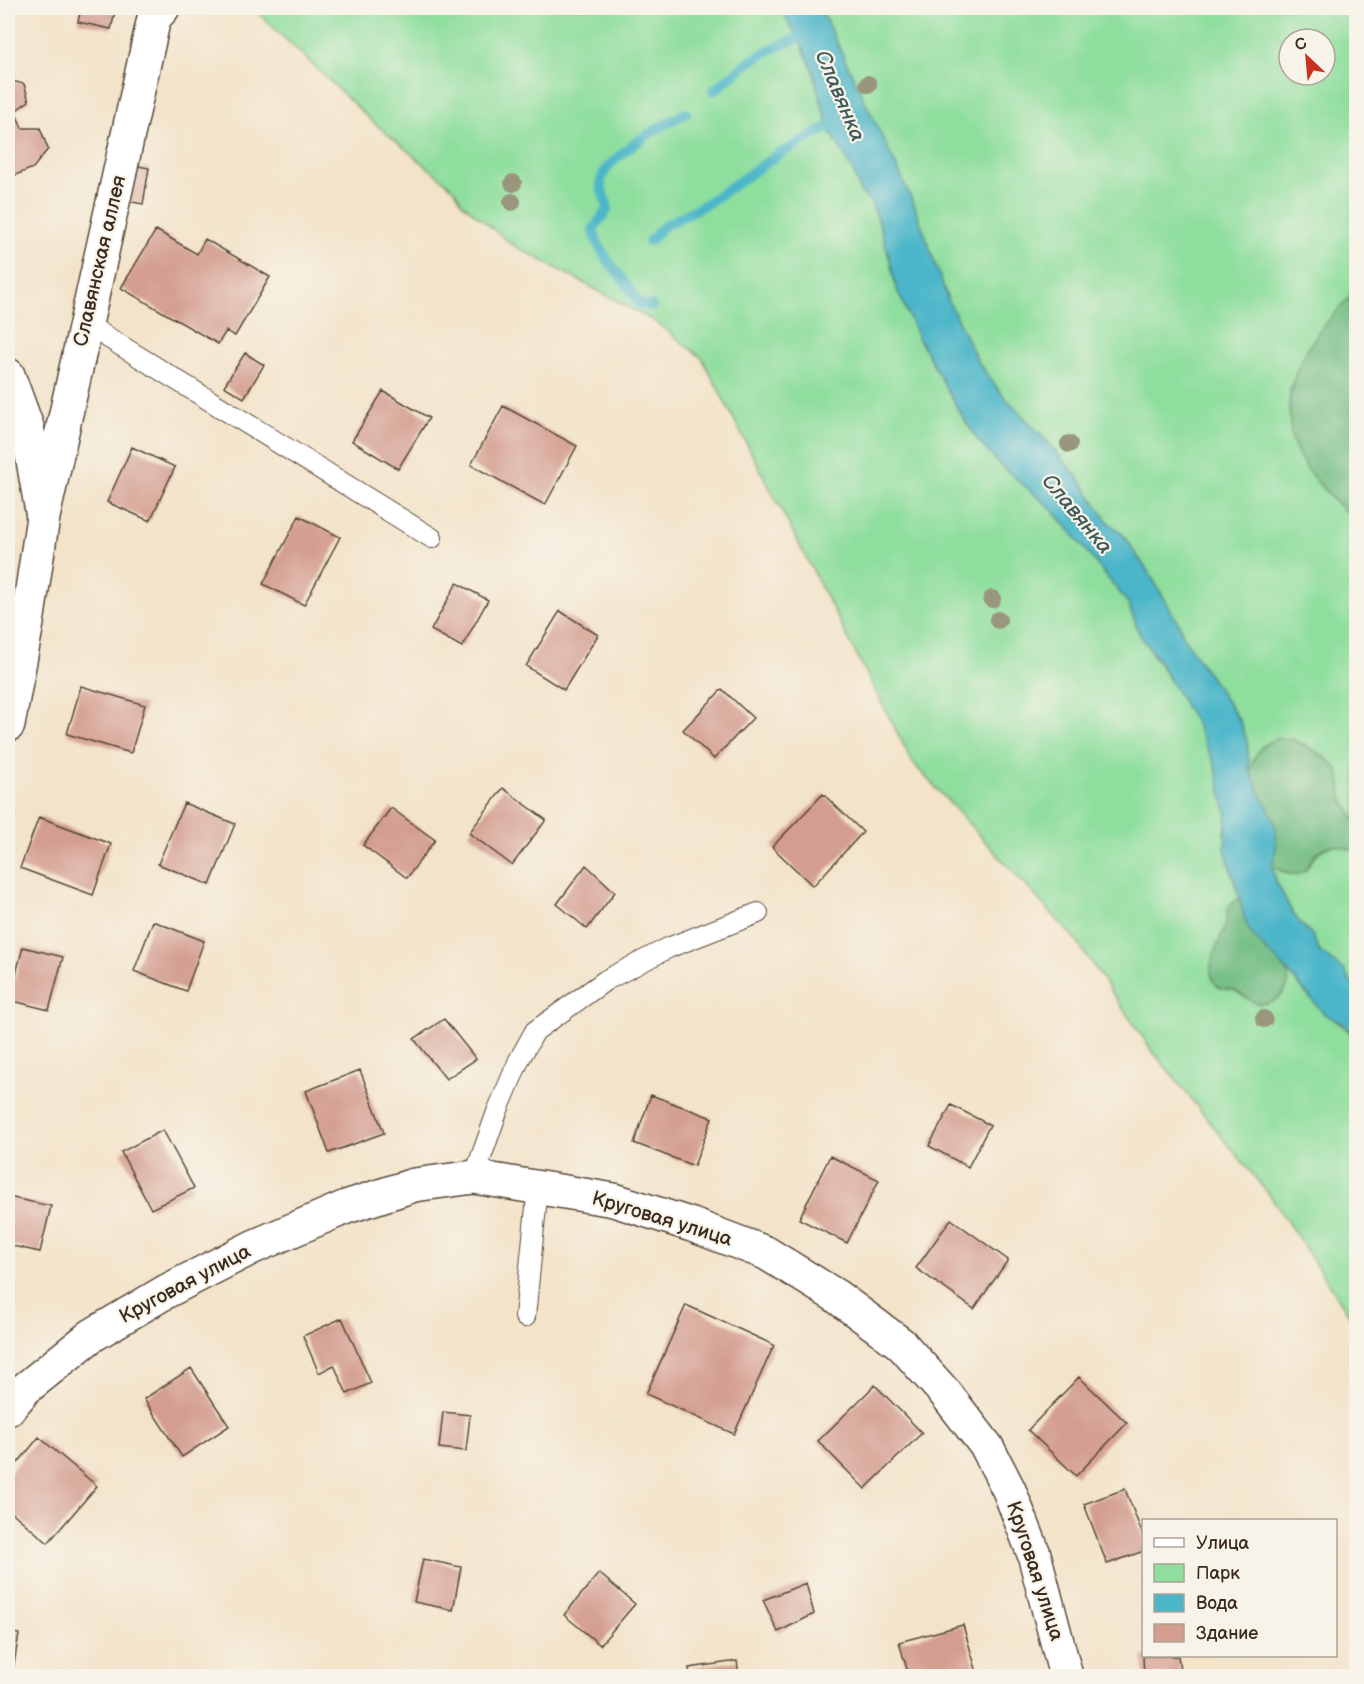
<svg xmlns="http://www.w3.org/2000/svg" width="1364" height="1684" viewBox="0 0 1364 1684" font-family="'Balsamiq Sans',sans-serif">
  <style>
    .green { fill: #8ede9d; stroke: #64845e; stroke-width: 1.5; fill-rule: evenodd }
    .forest { fill: #72bd84; stroke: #567451; stroke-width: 1.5 }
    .water { fill: #4cb6c9; stroke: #447074; stroke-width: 1.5 }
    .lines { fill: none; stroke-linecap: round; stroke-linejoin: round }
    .stream { stroke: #4cb6c9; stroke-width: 10 }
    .building { fill: #d39d8f }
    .service-casing { stroke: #574638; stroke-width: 22 }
    .minor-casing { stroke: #574638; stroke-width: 36 }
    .service { stroke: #fff; stroke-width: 20 }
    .minor { stroke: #fff; stroke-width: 33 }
    .tree { fill: #99967d }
    .labels { text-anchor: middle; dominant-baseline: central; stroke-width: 4.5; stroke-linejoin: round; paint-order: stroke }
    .street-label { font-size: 20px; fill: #3b2a1e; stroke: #f7f3e8 }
    .water-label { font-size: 21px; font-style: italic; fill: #415b5a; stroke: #f7f3e8 }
  </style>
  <rect width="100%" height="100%" fill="#f7f3e8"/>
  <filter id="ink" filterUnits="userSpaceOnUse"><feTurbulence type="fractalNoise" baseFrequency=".0167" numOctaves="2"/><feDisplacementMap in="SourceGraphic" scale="12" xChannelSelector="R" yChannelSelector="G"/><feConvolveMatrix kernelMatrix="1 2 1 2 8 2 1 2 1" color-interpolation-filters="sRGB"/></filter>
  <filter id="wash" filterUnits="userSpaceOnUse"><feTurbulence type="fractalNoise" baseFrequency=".008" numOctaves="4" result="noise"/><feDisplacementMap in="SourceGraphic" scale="24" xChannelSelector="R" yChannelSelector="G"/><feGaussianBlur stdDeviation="1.35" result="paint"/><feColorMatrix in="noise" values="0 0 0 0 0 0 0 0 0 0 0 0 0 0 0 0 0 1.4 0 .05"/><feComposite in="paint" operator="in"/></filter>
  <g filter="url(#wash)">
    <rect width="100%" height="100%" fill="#f3e3c9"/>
    <path class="green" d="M253,8H781L788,22L799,38L813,71L828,127L852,169L860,191L870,201L877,216L890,260L896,287L918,337L959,411L977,439L998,463L1055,512L1128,603L1140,635L1177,691L1207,743L1215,765L1225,802L1227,816L1225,833L1229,864L1240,899L1235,901L1213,958L1225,989L1234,990L1245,998H1278C1288,989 1289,982 1286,969C1294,978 1301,989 1310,998C1324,1014 1342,1023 1356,1038V1325L1271,1197L1153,1052L1075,939L913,763L702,358L654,321L511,244L462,203L454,189L374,123Z
      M820,8H1356V289L1297,370L1290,389L1289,411L1292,438L1308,470L1331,498L1356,521V822C1350,815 1343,804 1341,794C1341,789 1342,784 1340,780C1331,760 1300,735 1277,739C1260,742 1254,756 1250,772L1247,741L1240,721L1185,640L1179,624L1151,576L1123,535L1108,522L1082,484L1047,441L1000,392L978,362L948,300L915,208L901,176ZM1289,39H1325V75H1289Z
      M1337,845L1356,851V991L1344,970L1323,956L1315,943L1313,936L1299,922L1291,910L1276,881L1272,866L1287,874L1305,871C1313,858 1321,846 1337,845Z"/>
    <path class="forest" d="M1356,289V521C1333,499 1301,471 1292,438C1290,433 1291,426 1290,420C1287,387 1300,357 1320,330C1331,315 1346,304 1356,289Z
      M1279,738C1294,737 1332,758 1338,771C1342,780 1340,790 1343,799C1346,808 1354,815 1356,823C1359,831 1356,843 1356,851C1347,850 1339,843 1329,846C1300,854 1316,891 1272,866C1282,817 1265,813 1250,772C1254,754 1261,743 1279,738Z
      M1240,899C1243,916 1253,935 1265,949C1271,956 1280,960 1285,968C1297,985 1276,1008 1257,1003C1248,1001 1241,992 1233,990C1228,989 1224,989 1219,988C1201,971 1217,948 1224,930C1230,916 1221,906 1240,899Z"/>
    <path class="water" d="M781,8H820L901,176L915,207L948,300L978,362L1000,392L1047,441L1083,484L1108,522L1123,535L1151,576L1179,624L1185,640L1240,721L1247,741L1250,772L1273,818L1276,831V848L1272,866L1276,881L1291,910L1299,922L1313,936L1319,951L1344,970L1356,991V1038L1345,1025L1324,1014L1286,969L1265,949L1249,930L1243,913L1240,899L1225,849L1227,816L1215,765L1196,724L1158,660L1140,635L1128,603L1055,512L998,463L977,439L959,411L918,337L896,287L890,260L877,216L870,202L860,191L852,169L828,127L813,71L799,38L788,22Z"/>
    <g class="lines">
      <path class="stream" d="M713,91L745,65L771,49L799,38
        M649,241L664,226L706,204L779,154L828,127
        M652,306L639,304C625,278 601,259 593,230L608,208C606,200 600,189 601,182C602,159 667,122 686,113"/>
    </g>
    <g id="blocks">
      <path class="building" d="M81,8H116L111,29L78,22Z
        M8,80L24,84L29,101L15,111L22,128H40L48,149L33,168L13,176L8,175Z
        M127,164L149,168L143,204L121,200Z
        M156,230L197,254L205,239L270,277L235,336L226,331L218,344L121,288Z
        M245,353L264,365L244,398L224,386Z
        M383,391L429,418L398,469L352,441Z
        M503,406L577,446L545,505L471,465Z
        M132,447L175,467L150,521L107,502Z
        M299,516L340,537L304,605L263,584Z
        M457,583L488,600L462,647L431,630Z
        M560,611L598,635L564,690L526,666Z
        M81,686L145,705L131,753L67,734Z
        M722,689L753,718L714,759L683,730Z
        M503,788L546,820L512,865L469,833Z
        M823,794L863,832L813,886L772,847Z
        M184,803L235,824L210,885L158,864Z
        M391,808L435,840L407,878L363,845Z
        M39,817L111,844L93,895L20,868Z
        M586,865L615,892L587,929L557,904Z
        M153,921L204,941L186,991L134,971Z
        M23,947L63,957L49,1010L9,1000Z
        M444,1019L476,1059L446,1079L414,1039Z
        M360,1070L384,1133L329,1153L306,1091Z
        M651,1095L712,1118L694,1166L634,1143Z
        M951,1105L990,1125L968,1167L929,1146Z
        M163,1130L194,1188L151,1209L121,1152Z
        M830,1156L879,1180L847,1243L799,1219Z
        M8,1197L51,1206L40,1252L8,1245Z
        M951,1219L1008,1260L974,1309L916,1268Z
        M686,1305L774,1345L734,1434L646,1394Z
        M342,1318L371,1383L347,1394L334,1365L319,1373L303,1336Z
        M191,1368L229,1426L182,1457L144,1399Z
        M1079,1377L1127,1423L1076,1476L1028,1430Z
        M875,1385L922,1433L865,1489L818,1441Z
        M443,1412L470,1415L466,1451L439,1448Z
        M39,1437L97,1486L48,1543L8,1509V1475Z
        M1125,1489L1144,1538V1551L1107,1564L1084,1504Z
        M423,1559L461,1567L453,1610L414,1602Z
        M599,1573L635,1604L600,1645L564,1615Z
        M806,1583L814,1614L778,1632L763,1600Z
        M963,1625L978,1676H909L899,1642Z
        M8,1632L19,1634L12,1676H8Z
        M1143,1656H1178L1181,1676H1144Z
        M737,1661L739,1676H690L689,1668Z"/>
    </g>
  </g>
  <g filter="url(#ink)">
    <use href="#blocks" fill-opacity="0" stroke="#574638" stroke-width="1.5"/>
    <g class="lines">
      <defs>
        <path id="service" d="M86,324L432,538
          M474,1177L497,1112L519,1060L535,1031L606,980L668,948L758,913
          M525,1317L538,1187"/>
        <path id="minor" d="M8,375L27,427L43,517L27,623L8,725
          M43,517L154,18L163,8
          M8,1409L25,1389L91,1336L167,1291L253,1247L346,1207L414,1185L474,1177L614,1200L692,1225L766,1253L836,1296L901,1344L946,1394L987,1447L1009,1490L1034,1554L1066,1676"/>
      </defs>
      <use href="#service" class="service-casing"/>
      <use href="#minor" class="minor-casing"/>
      <use href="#service" class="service"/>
      <use href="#minor" class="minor"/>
    </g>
    <g class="tree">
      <circle cx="868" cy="84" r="9"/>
      <circle cx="513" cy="183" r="9"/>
      <circle cx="512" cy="202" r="9"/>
      <circle cx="1069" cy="444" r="9"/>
      <circle cx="992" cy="599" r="9"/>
      <circle cx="998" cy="620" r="9"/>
      <circle cx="1264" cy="1019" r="9"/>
    </g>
  </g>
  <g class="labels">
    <g class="street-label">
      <text transform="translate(100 261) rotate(-77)">Славянская аллея</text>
      <text transform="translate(662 1219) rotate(17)">Круговая улица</text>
      <text transform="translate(185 1284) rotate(-28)">Круговая улица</text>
      <text transform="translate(1035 1571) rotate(72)">Круговая улица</text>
    </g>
    <g class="water-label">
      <text transform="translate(840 96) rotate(67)">Славянка</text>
      <text transform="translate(1077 514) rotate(50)">Славянка</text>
    </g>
  </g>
  <rect width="1364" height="1684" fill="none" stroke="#f7f3e8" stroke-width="30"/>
  <rect x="1142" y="1519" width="195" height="138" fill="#f7f3e8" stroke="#aca397" stroke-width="1.5"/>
  <rect x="1154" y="1538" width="30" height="9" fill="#ffffff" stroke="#aca397" stroke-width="1.5"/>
  <text x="1196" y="1549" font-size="18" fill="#3b2a1e">Улица</text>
  <rect x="1154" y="1564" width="30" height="18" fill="#8ede9d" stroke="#aca397" stroke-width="1.5"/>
  <text x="1196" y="1579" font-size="18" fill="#3b2a1e">Парк</text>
  <rect x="1154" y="1594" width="30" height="18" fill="#4cb6c9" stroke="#aca397" stroke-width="1.5"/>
  <text x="1196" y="1609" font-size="18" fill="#3b2a1e">Вода</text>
  <rect x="1154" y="1624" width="30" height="18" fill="#d39d8f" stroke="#aca397" stroke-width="1.5"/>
  <text x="1196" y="1639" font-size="18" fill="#3b2a1e">Здание</text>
  <g transform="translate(1307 57) rotate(334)"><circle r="28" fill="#f7f3e8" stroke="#aca397" stroke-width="1.5"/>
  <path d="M0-4.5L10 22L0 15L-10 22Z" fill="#c8321e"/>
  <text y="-9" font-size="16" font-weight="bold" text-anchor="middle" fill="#3b2a1e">С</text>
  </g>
</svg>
